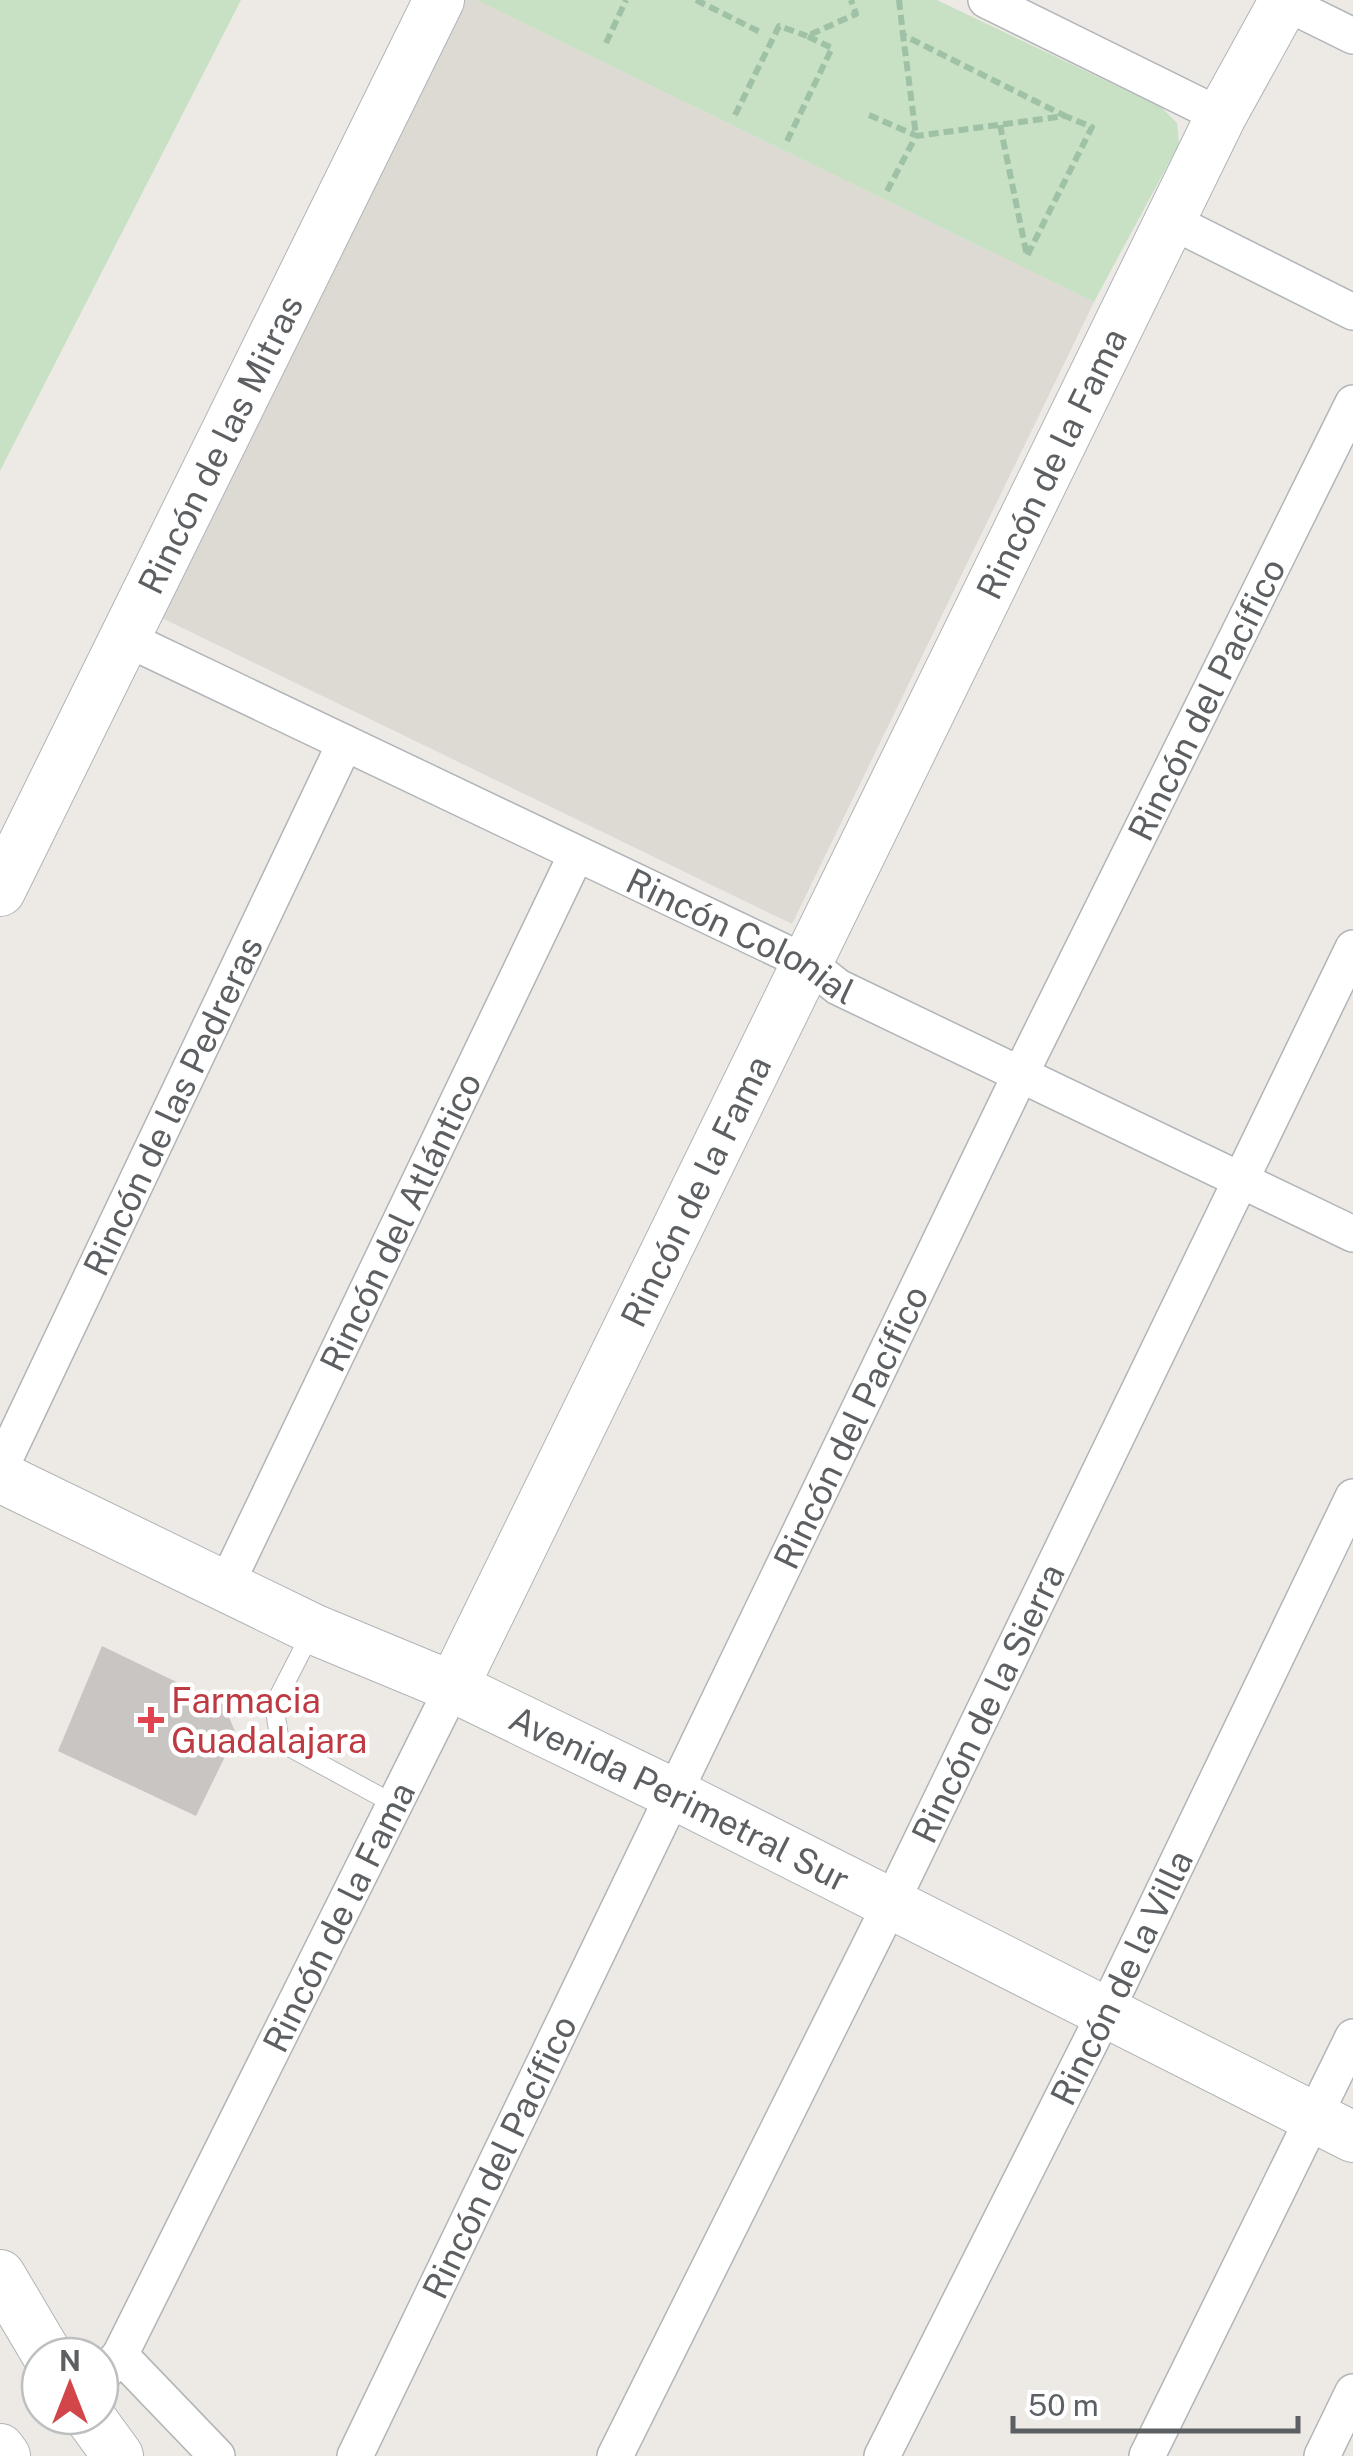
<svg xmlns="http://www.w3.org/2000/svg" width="1353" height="2456" viewBox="0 0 1353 2456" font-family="'Public Sans',sans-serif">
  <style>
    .education { fill: #ddd9d3 }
    .green { fill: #c8e1c5 }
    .building { fill: #c9c5c2 }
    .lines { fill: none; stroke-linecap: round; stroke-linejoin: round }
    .lane-casing { stroke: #b2b5b8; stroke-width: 20 }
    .street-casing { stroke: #b2b5b8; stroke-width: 38 }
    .secondary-casing { stroke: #b1b4b8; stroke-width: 52 }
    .path { stroke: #9fc1a5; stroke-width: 6; stroke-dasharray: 10 5; stroke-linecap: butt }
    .lane { stroke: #fff; stroke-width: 18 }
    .street { stroke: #fff; stroke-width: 35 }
    .secondary { stroke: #fff; stroke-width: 50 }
    .health-dot { fill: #e0444e; stroke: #fff; stroke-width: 4 }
    .labels { text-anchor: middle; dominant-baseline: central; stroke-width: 9; stroke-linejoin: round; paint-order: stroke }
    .street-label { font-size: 35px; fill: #5d6063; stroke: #fff }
    .health-label { font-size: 35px; fill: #be3a42; stroke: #fff; text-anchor: start }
  </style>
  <rect width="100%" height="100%" fill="#edeae5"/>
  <path class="education" d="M462,0H476L1094,302L792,924L162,618Z"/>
  <path class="green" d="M0,0H241L0,471Z
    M476,0H937L1161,107L1177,123L1179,144L1094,302Z"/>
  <path class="building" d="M102,1646L224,1705L236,1734L196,1816L58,1751Z"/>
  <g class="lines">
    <defs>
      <path id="lane" d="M311,1633L274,1705L280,1742L394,1804"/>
      <g id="street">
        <path d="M986,0L1221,116"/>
        <path d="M1284,2L1353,36"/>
        <path d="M1171,221L1353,312"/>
        <path id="s1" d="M127,639L809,964L838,987L1353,1234"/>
        <path id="s2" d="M0,1469L345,743"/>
        <path id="s3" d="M225,1587L576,855"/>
        <path d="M120,2355L217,2456"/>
        <path id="s4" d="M100,2378L120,2355L453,1687"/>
        <path id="s5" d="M355,2456L1021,1073L1353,403"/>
        <path id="s6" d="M615,2456L891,1903L1353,948"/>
        <path id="s7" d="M882,2456L1105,2013L1353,1497"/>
        <path d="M1147,2456L1353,2037"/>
        <path d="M1322,2456L1353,2392"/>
      </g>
      <g id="secondary">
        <path id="s8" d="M0,891L439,0"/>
        <path id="s9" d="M0,1477L313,1629L453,1687L672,1793L1353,2137"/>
        <path id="s10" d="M453,1687L1221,116L1285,0"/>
        <path d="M0,2275L48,2356"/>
        <path d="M89,2416L118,2456"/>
        <path d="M0,2449L5,2456"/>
      </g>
    </defs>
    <use href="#lane" class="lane-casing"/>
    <use href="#street" class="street-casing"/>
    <use href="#secondary" class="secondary-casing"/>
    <path class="path" d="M696,0L760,32
      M899,0L903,35
      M606,43L626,0
      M735,115L779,26L807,36
      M869,115L915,135
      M1000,125L1027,256L1092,127L1065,116
      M787,141L832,48L807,36L856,14L851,0
      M887,191L916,136L1065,116L903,35L916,136"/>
    <use href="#lane" class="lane"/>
    <use href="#street" class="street"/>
    <use href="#secondary" class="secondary"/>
  </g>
  <path class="health-dot" d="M146 1705h10v10h10v10h-10v10h-10v-10h-10v-10h10z"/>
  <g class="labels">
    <g class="street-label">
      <text stroke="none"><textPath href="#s8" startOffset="498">Rincón de las Mitras</textPath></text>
      <text stroke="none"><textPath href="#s10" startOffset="1362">Rincón de la Fama</textPath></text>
      <text stroke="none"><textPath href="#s5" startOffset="1952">Rincón del Pacífico</textPath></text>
      <text stroke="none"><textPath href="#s1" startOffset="682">Rincón Colonial</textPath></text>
      <text stroke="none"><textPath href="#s2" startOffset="402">Rincón de las Pedreras</textPath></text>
      <text stroke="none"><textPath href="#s10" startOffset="552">Rincón de la Fama</textPath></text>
      <text stroke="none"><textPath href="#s3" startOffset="405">Rincón del Atlántico</textPath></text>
      <text stroke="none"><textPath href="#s5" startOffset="1142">Rincón del Pacífico</textPath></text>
      <text stroke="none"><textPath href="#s6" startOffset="840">Rincón de la Sierra</textPath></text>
      <text stroke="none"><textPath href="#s9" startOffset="752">Avenida Perimetral Sur</textPath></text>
      <text stroke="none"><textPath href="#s4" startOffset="520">Rincón de la Fama</textPath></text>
      <text stroke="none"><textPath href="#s7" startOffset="535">Rincón de la Villa</textPath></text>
      <text stroke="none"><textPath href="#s5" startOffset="332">Rincón del Pacífico</textPath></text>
    </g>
    <g class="health-label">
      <text x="171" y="1700">Farmacia<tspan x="171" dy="40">Guadalajara</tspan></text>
    </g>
  </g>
  <g transform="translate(70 2386)"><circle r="48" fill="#ffffff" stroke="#bebfc1" stroke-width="2.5"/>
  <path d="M0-8L18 38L0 25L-18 38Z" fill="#d24649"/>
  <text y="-15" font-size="28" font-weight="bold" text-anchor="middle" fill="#5d6063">N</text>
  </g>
  <path d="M1013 2416v15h285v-15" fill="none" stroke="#5d6063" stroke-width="5"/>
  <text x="1028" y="2416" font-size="30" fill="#5d6063" stroke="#ffffff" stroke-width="8" paint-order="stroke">50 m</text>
</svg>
